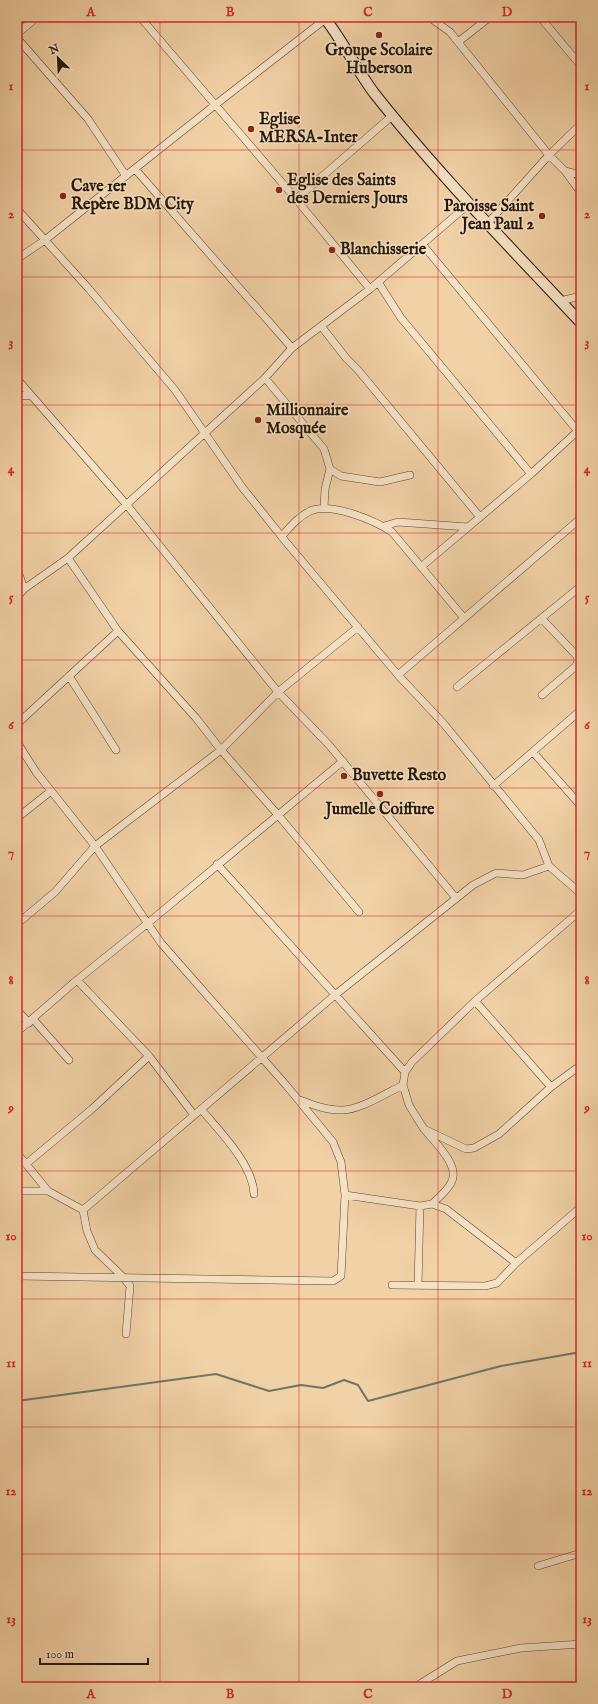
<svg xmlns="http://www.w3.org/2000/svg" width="598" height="1704" viewBox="0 0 598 1704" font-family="'IM FELL English',serif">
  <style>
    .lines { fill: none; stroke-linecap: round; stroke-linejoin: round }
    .stream { stroke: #6c7769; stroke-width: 2 }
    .street-casing { stroke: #594630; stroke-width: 8 }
    .secondary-casing { stroke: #261708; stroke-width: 12 }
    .street { stroke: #f6e1c5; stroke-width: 7 }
    .secondary { stroke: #f6e1c5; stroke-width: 10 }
    .grid { fill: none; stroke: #d62828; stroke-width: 1; stroke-opacity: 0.55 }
    .poi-dot { fill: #8f2418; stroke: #f6e1c5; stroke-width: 1.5 }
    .labels { text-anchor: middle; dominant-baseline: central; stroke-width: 3; stroke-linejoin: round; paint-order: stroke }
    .poi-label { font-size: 16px; font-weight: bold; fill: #261708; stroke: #f6e1c5; text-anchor: start }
    .neatline { fill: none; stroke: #d62828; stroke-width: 1.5 }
    .grid-label { font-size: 13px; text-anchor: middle; font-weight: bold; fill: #d62828 }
  </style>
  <rect width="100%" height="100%" fill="#f1d1a6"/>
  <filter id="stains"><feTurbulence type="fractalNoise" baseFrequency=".005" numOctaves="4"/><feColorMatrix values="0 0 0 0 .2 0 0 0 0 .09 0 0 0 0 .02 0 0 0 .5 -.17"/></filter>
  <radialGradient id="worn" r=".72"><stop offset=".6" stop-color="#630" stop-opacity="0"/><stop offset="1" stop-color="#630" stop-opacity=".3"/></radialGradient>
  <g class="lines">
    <path class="stream" d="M17,1401L216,1374L269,1391L301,1385L323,1388L344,1380L358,1385L368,1401L501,1366L581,1352"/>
    <defs>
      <path id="street" d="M140,17L296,199L370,289
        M429,17L450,32L458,42L549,155L565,171L581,175
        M540,17L581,66
        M17,34L37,17
        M17,38L88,119L126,176
        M458,42L490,17
        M135,169L292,348
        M565,171L581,193
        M296,199L392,116
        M17,209L89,289L175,390L242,487L286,542L398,675L444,724L539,840L549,866
        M487,224L549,155L581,124
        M422,244L581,435
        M17,259L45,240L215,105L328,17
        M378,282L401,318L531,474
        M560,301L581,296
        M321,326L346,358L358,370L480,517
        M265,378L324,449L330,469L325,489L324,508
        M17,379L126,504L278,692L329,745L455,897
        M17,395L31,396
        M330,469L341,476L380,482L410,475
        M384,526L398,522L468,527
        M282,536C290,527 298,517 310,511C331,502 374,520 392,532L464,618
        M68,558L118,631L196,718L221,750L278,815L359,912
        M421,567L531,474L581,428
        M17,568L24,589
        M17,597L24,589L68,558L265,378L292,348L370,289L469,204
        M398,675L581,518
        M69,676L116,750
        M457,687L581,586
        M542,695L576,666L578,661L577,656L542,619
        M17,724L118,631
        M17,742L36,772L95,846L161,943L286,1085L333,1142L341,1162L345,1195L341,1276L333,1281L17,1276
        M533,752L581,806
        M493,786L581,710
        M17,818L51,791
        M217,864L405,1072
        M581,906L580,911L475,1001L412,1062L405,1072L403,1085L409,1105L415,1115L424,1129L466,1149L474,1148L499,1134L551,1087L581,1065
        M17,924L55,892L95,846L221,750L278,692L358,627
        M77,980L149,1056L194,1115
        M475,1001L551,1087
        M17,1010L29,1023
        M33,1019L69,1060
        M17,1032L77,980L148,923L343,761
        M300,1100C313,1105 326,1110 340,1110C359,1111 386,1093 403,1085
        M201,1109C219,1131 253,1164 254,1194
        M425,1130C435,1143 461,1166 451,1183C447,1191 438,1198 432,1204
        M17,1153L48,1191L83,1210
        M26,1164L92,1109L149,1056
        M17,1191H48
        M345,1195L420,1206L432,1204L446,1209L516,1263
        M83,1210L335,995L473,885L496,873L523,875L549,866L579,892L581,900
        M83,1210L87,1231L95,1250L123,1277L130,1286L126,1334
        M392,1285L485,1286L497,1283L516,1263L581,1207
        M418,1286L420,1206
        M538,1566L581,1553
        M415,1687L457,1661L521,1648L581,1644"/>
      <path id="secondary" d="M324,17C343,41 356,69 374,93C438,174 511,248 581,323"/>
    </defs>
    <use href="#street" class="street-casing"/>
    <use href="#secondary" class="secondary-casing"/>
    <use href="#street" class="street"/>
    <use href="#secondary" class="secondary"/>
  </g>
  <path class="grid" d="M160,17V1687M299,17V1687M438,17V1687M17,150H581M17,277H581M17,405H581M17,533H581M17,660H581M17,788H581M17,916H581M17,1044H581M17,1171H581M17,1299H581M17,1427H581M17,1554H581"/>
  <g class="poi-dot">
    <circle cx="379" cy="35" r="4"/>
    <circle cx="251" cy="129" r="4"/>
    <circle cx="279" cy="190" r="4"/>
    <circle cx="63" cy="196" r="4"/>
    <circle cx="542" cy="216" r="4"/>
    <circle cx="332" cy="250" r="4"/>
    <circle cx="258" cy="420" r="4"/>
    <circle cx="344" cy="776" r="4"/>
    <circle cx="380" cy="794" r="4"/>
  </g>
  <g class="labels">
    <g class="poi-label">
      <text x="379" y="51" text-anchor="middle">Groupe Scolaire<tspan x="379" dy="18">Huberson</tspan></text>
      <text x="259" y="120">Eglise<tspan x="259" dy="18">MERSA-Inter</tspan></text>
      <text x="287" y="181">Eglise des Saints<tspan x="287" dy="18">des Derniers Jours</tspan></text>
      <text x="71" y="187">Cave 1er<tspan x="71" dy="18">Repère BDM City</tspan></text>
      <text x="534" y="207" text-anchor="end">Paroisse Saint<tspan x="534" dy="18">Jean Paul 2</tspan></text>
      <text x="340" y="250">Blanchisserie</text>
      <text x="266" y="411">Millionnaire<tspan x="266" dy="18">Mosquée</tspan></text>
      <text x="352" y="776">Buvette Resto</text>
      <text x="380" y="810" text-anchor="middle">Jumelle Coiffure</text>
    </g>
  </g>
  <rect width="598" height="1704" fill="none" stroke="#f1d1a6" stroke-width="44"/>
  <g transform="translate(58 58) rotate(336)" stroke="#f6e1c5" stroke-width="3" paint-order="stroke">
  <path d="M0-3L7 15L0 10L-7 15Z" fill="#261708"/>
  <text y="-6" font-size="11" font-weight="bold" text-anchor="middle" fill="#261708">N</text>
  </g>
  <path d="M40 1658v6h108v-6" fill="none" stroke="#261708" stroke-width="2"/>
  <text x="46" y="1658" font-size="12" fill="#261708" stroke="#f6e1c5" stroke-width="3" paint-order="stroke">100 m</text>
  <rect x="22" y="22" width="554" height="1660" class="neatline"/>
  <g class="grid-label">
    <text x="91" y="16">A</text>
    <text x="230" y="16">B</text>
    <text x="368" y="16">C</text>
    <text x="507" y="16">D</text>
    <text x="11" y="90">1</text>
    <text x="587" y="90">1</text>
    <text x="11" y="218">2</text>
    <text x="587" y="218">2</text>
    <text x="11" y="346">3</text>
    <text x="587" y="346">3</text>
    <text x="11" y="473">4</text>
    <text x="587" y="473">4</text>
    <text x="11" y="601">5</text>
    <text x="587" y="601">5</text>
    <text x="11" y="729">6</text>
    <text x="587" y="729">6</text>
    <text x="11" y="857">7</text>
    <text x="587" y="857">7</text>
    <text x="11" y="984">8</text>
    <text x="587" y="984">8</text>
    <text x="11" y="1112">9</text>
    <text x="587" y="1112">9</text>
    <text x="11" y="1240">10</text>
    <text x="587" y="1240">10</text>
    <text x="11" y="1367">11</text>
    <text x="587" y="1367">11</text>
    <text x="11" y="1495">12</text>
    <text x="587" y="1495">12</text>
    <text x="11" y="1623">13</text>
    <text x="587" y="1623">13</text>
    <text x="91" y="1698">A</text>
    <text x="230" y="1698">B</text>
    <text x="368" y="1698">C</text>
    <text x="507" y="1698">D</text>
  </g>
  <rect width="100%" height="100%" filter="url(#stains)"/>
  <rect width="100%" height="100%" fill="url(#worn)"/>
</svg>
